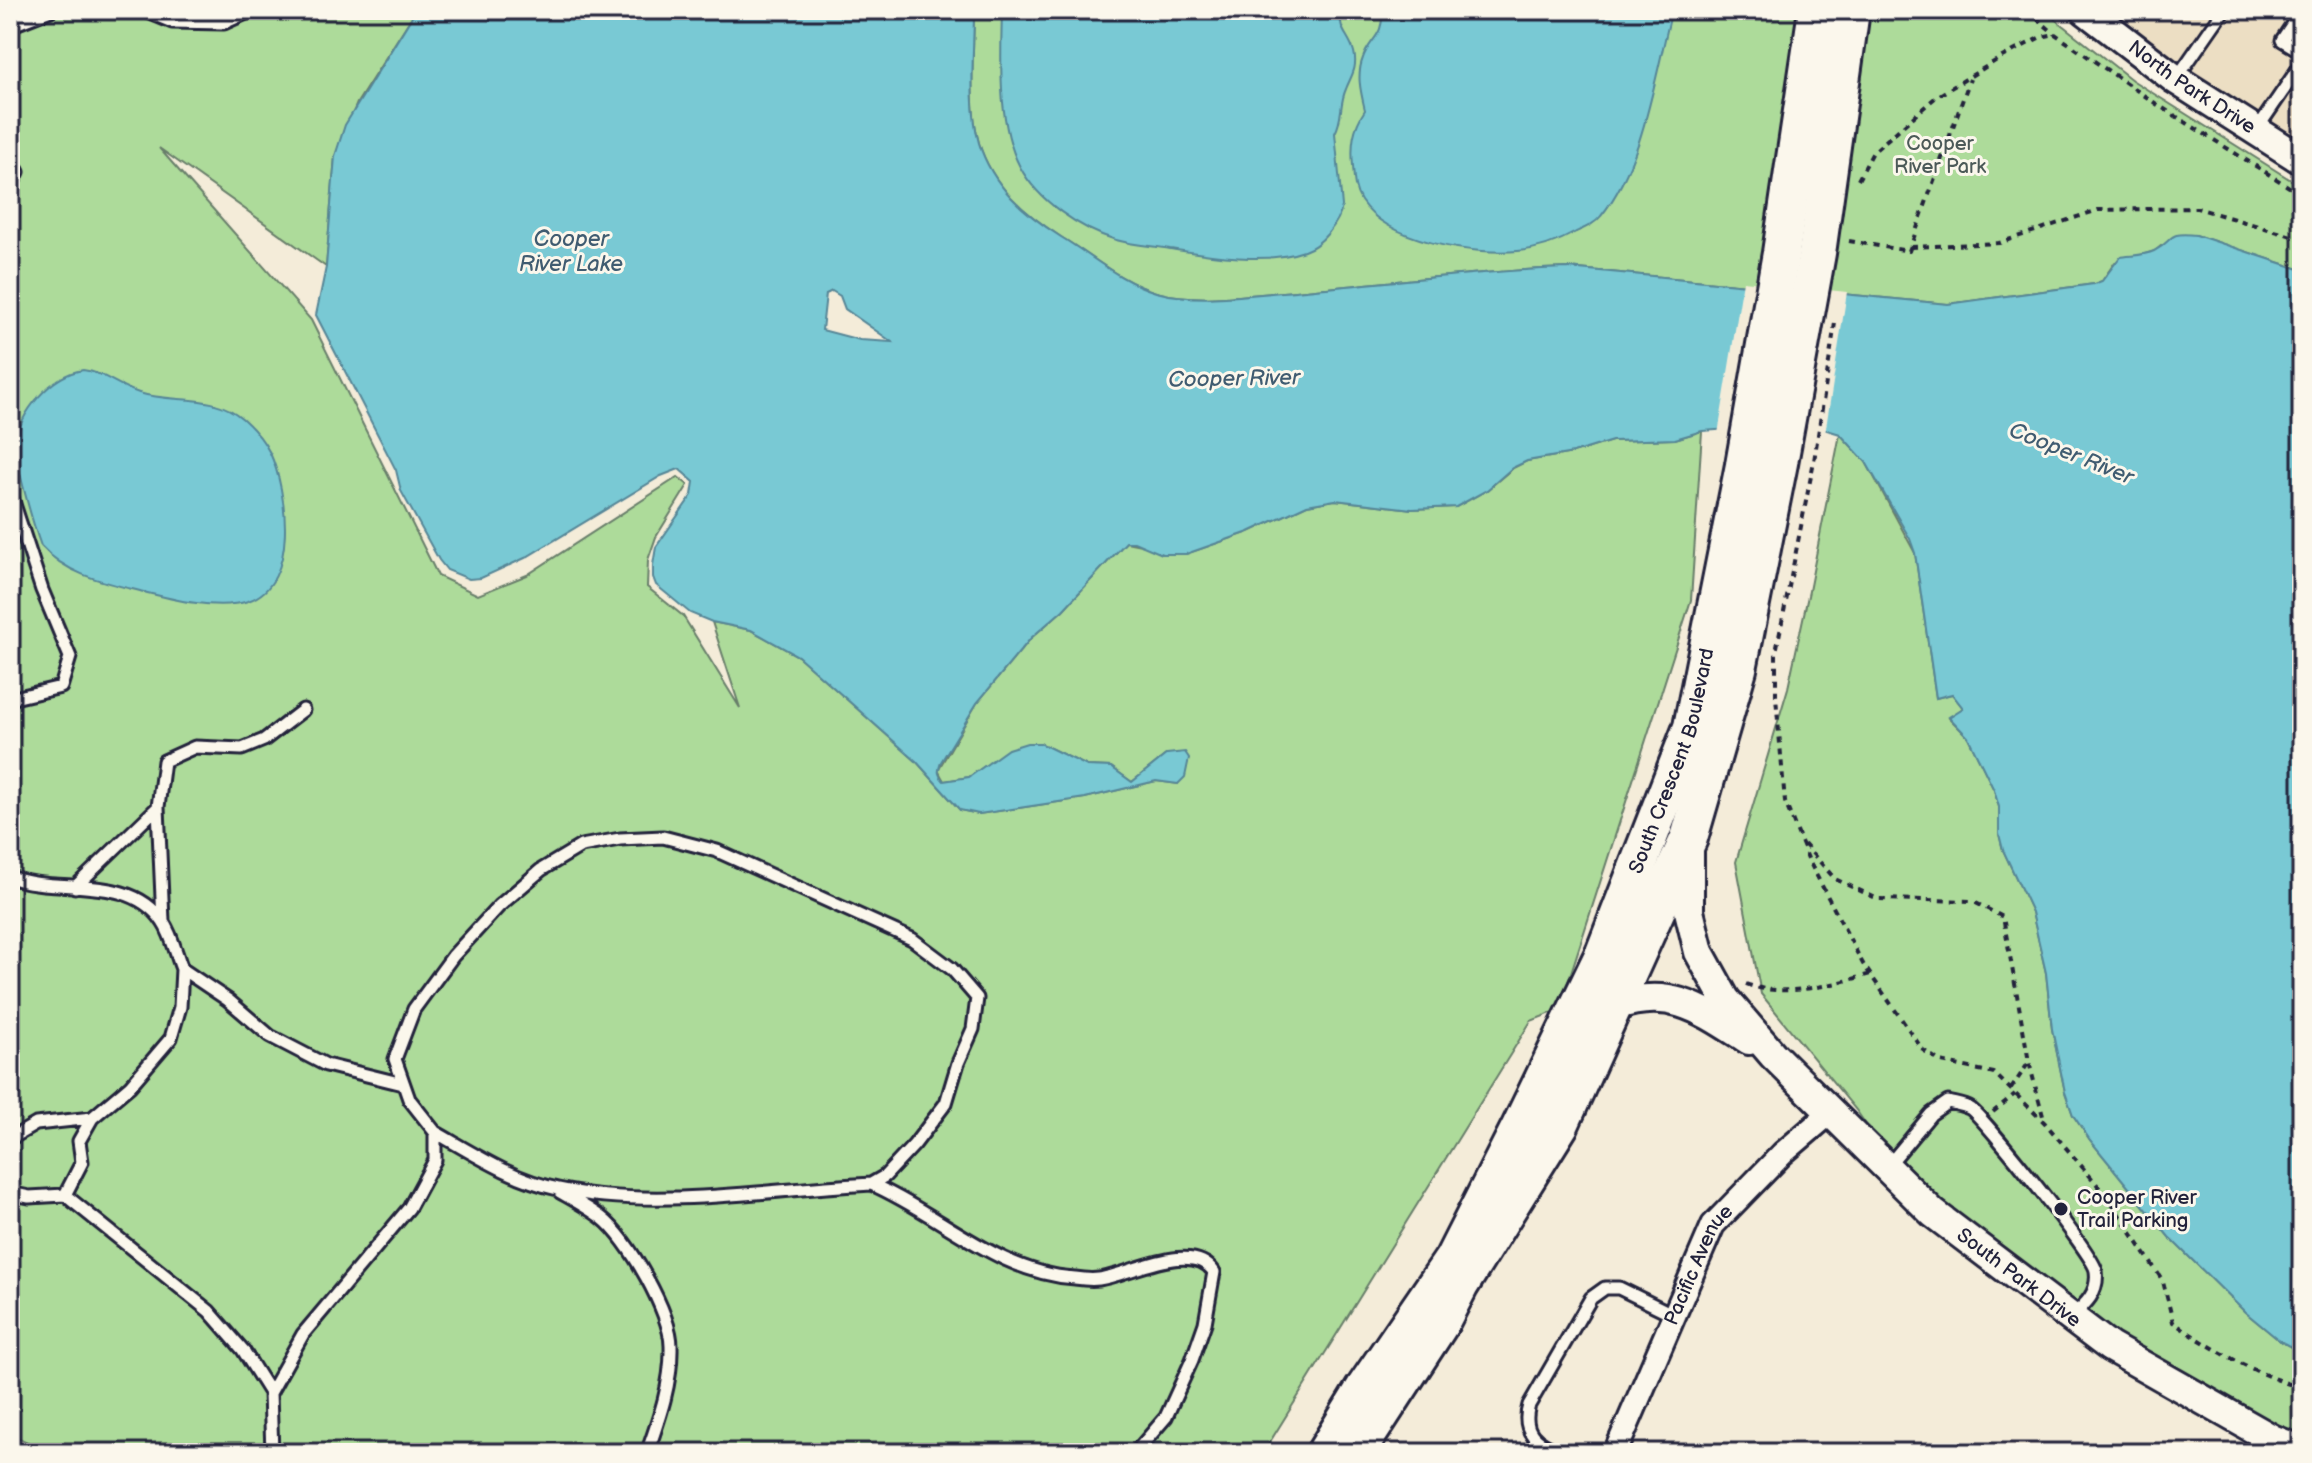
<svg xmlns="http://www.w3.org/2000/svg" width="2312" height="1463" viewBox="0 0 2312 1463" font-family="'Balsamiq Sans',sans-serif">
  <style>
    .built { fill: #ecdec3 }
    .green { fill: #addb9a; stroke: #687e6a; stroke-width: 2 }
    .water { fill: #79c9d4; stroke: #568697; stroke-width: 2; fill-rule: evenodd }
    .pier { fill: #f4ecd9 }
    .lines { fill: none; stroke-linecap: round; stroke-linejoin: round }
    .service-casing { stroke: #22223b; stroke-width: 17 }
    .minor-casing { stroke: #22223b; stroke-width: 28 }
    .tertiary-casing { stroke: #22223b; stroke-width: 34 }
    .trunk-casing { stroke: #22223b; stroke-width: 42 }
    .path { stroke: #22223b; stroke-width: 4; stroke-dasharray: 6 6; stroke-linecap: butt }
    .service { stroke: #fbf7ec; stroke-width: 11 }
    .minor { stroke: #fbf7ec; stroke-width: 22 }
    .tertiary { stroke: #fbf7ec; stroke-width: 28 }
    .trunk { stroke: #fbf7ec; stroke-width: 36 }
    .poi-dot { fill: #22223b; stroke: #fbf7ec; stroke-width: 3 }
    .labels { text-anchor: middle; dominant-baseline: central; stroke-width: 6; stroke-linejoin: round; paint-order: stroke }
    .street-label { font-size: 20px; fill: #22223b; stroke: #fbf7ec }
    .park-label { font-size: 20px; fill: #4c5a58; stroke: #fbf7ec }
    .poi-label { font-size: 20px; fill: #22223b; stroke: #fbf7ec; text-anchor: start }
    .water-label { font-size: 22px; font-style: italic; fill: #405c71; stroke: #fbf7ec }
  </style>
  <rect width="100%" height="100%" fill="#f4ecd9"/>
  <filter id="ink" filterUnits="userSpaceOnUse"><feTurbulence type="fractalNoise" baseFrequency=".0125" numOctaves="2"/><feDisplacementMap in="SourceGraphic" scale="16" xChannelSelector="R" yChannelSelector="G"/><feConvolveMatrix kernelMatrix="1 2 1 2 8 2 1 2 1" color-interpolation-filters="sRGB"/></filter>
  <g filter="url(#ink)">
    <path class="built" d="M2085,10H2302V160Z"/>
    <path class="green" d="M10,10H416L357,103L335,156L326,267L159,148L311,320L438,576L478,595L527,575L678,477L688,485L656,537L648,560L647,587L683,616L740,708L712,622L751,630L798,656L916,761L960,810L979,814L1085,798L1156,781L1178,784L1189,759L1167,754L1132,782L1111,767L1087,766L1040,743L985,766L969,777L944,781L938,770L977,703L1031,638L1063,610L1126,542L1186,554L1249,532L1307,505L1335,500L1412,509L1456,507L1487,490L1513,468L1527,461L1573,453L1612,441L1675,439L1702,431L1691,600L1559,1010L1531,1021L1263,1453H51L10,1434Z
      M974,10H2043L2132,80L2302,187V270L2196,235L2161,246L2155,251L2115,262L2102,281L2094,284L1948,304L1568,268C1477,271 1386,283 1295,291C1251,294 1200,304 1156,292C1122,283 1091,255 1061,237C1025,214 992,186 979,143C968,105 974,50 974,10Z
      M1840,434L1866,462L1915,553L1936,698L1952,694L1963,708L1949,718L1968,737L1994,790L1999,807V834L2003,850L2032,912L2046,973L2052,1029L2065,1092L2073,1115L2090,1140L2169,1237L2245,1312L2280,1341L2302,1353V1451L2110,1347L1915,1195L1856,1110L1761,994L1736,862L1788,688L1809,591Z"/>
    <path class="water" d="M416,10H974C974,50 968,105 979,143C992,186 1025,214 1061,237C1091,255 1122,283 1156,292C1200,304 1251,294 1295,291C1386,283 1477,271 1568,268L1948,304L2094,284L2102,281L2120,257C2130,255 2144,256 2154,251C2175,241 2165,231 2196,235L2302,270V1353L2280,1341L2245,1312L2169,1237L2090,1140L2073,1115L2065,1092L2052,1029L2046,973L2032,912L2003,850L1999,834V807L1994,790L1968,737L1949,717L1963,708L1952,694L1936,698L1915,553L1910,539L1866,462L1840,434L1827,430L1789,425L1702,431L1675,439L1612,441L1573,453L1527,461L1512,468L1487,490L1456,507L1412,509L1335,500L1307,505L1249,532L1186,554H1162L1134,542H1126L1063,610L1031,638L977,703L941,762C938,771 937,774 944,781L969,777L1008,749L1027,743H1040L1087,766L1111,767L1132,782L1167,754L1185,752L1189,758L1185,777L1178,784L1156,781L1085,798L979,814L960,810L916,761L798,656L751,630L712,622L690,613L656,585L653,577V565L656,547L692,495L694,482L679,469L661,476L525,558L481,578L469,579L447,570L439,560L401,491L396,470L316,315L326,267L335,156L345,125ZM832,291L840,296L845,309L892,342L860,340L822,330L826,294Z
      M1002,10H1341C1338,32 1349,34 1354,52C1358,68 1351,76 1346,89C1339,104 1343,119 1335,133L1342,206C1340,223 1320,246 1304,251C1264,265 1211,255 1170,249C1153,246 1133,245 1116,240C1080,229 1038,201 1020,167C997,123 1001,59 1002,10Z
      M1382,10H1672C1655,75 1644,163 1601,216C1595,224 1585,228 1576,232C1558,242 1539,249 1518,251C1473,255 1388,242 1361,201C1354,190 1354,179 1353,166C1351,144 1353,128 1365,110C1361,93 1356,75 1363,58C1370,38 1384,37 1382,10Z
      M83,370C103,372 119,387 139,393C175,404 212,392 243,419C253,428 264,441 270,453C287,490 300,584 248,601C217,611 171,599 140,591C104,582 67,575 41,546C34,527 15,463 16,444C19,412 51,375 83,370Z"/>
    <path class="pier" d="M1743,281L1847,292L1825,434L1789,429L1718,434Z"/>
    <g class="lines">
      <defs>
        <path id="service" d="M143,10L172,22L224,23L246,13L247,10
          M2302,10L2282,40L2302,52
          M10,26L51,10
          M2176,79L2224,10
          M2257,129L2302,63
          M10,157L18,172L10,189
          M10,492L42,590L70,657L61,687L10,699
          M158,807L163,921
          M10,877C58,895 130,872 163,922C172,935 176,954 182,969
          M75,887L158,807L164,761L195,747L242,749L264,740L303,710
          M10,1139L36,1124L92,1118
          M1887,1167L1931,1114L1948,1102C1955,1104 1965,1105 1971,1109C1988,1123 2094,1255 2096,1271C2099,1292 2086,1304 2071,1317
          M871,1184C939,1213 997,1273 1075,1278C1082,1279 1091,1280 1099,1279C1129,1275 1192,1239 1214,1272L1205,1323L1192,1360L1166,1417L1135,1453
          M560,1192C574,1200 589,1208 602,1218C628,1238 671,1313 671,1346C672,1383 659,1419 647,1453
          M10,1193L29,1197L65,1195L209,1311L243,1350L270,1393L272,1453
          M65,1195L82,1162L79,1141L92,1118L130,1086L171,1038L180,1007L182,969L228,1000L270,1036L326,1065L403,1084
          M270,1393L303,1334L409,1208L435,1160V1132L409,1099L395,1059L414,1009L453,956L499,906L541,870L581,846L620,839L663,837L717,851L912,939L952,969L977,998L973,1029L958,1063L946,1103L914,1145L885,1176L871,1184C771,1189 656,1210 558,1189C513,1180 474,1154 435,1132
          M1561,1453C1536,1443 1521,1432 1529,1405L1591,1298L1605,1288H1619L1674,1315"/>
        <g id="minor">
          <path id="s1" d="M1615,1453L1713,1225L1783,1153L1831,1112"/>
        </g>
        <g id="tertiary">
          <path id="s2" d="M2085,10L2175,79L2302,160"/>
          <path id="s3" d="M1689,843V911L1699,952L1725,999L1773,1055L1933,1213L2110,1347L2272,1439L2302,1451"/>
          <path d="M1615,1006C1671,986 1702,1010 1749,1040"/>
        </g>
        <g id="trunk">
          <path id="s4" d="M1325,1453L1364,1389L1453,1259L1520,1127L1604,953L1692,727L1744,465L1781,253L1817,10"/>
          <path d="M1356,1453L1440,1324L1460,1285L1560,1125L1689,838L1738,669L1779,463L1817,253L1851,10"/>
        </g>
      </defs>
      <use href="#service" class="service-casing"/>
      <use href="#minor" class="minor-casing"/>
      <use href="#tertiary" class="tertiary-casing"/>
      <use href="#trunk" class="trunk-casing"/>
      <path class="path" d="M2027,10L2055,34L2158,105L2302,195
        M1858,180L1873,152L1936,97L2002,57L2041,37L2055,34
        M1849,241L1909,251L1970,79
        M1911,247L1999,243L2098,210L2197,208L2302,239
        M1835,323L1814,461L1776,652V697L1785,802L1809,861L1863,964L1923,1050L1941,1062L1994,1073L2045,1123L2106,1195L2163,1281L2173,1322C2208,1347 2259,1376 2302,1388
        M1804,844L1835,879L1878,899L1972,901L2003,917L2029,1062L2044,1120
        M1746,984C1784,999 1834,984 1871,974
        M2011,1089L2029,1062
        M1993,1112L2015,1094"/>
      <use href="#service" class="service"/>
      <use href="#minor" class="minor"/>
      <use href="#tertiary" class="tertiary"/>
      <use href="#trunk" class="trunk"/>
    </g>
  </g>
  <circle class="poi-dot" cx="2061" cy="1209" r="8"/>
  <g class="labels">
    <g class="street-label">
      <text stroke="none"><textPath href="#s2" startOffset="132">North Park Drive</textPath></text>
      <text stroke="none"><textPath href="#s4" startOffset="778">South Crescent Boulevard</textPath></text>
      <text stroke="none"><textPath href="#s1" startOffset="206">Pacific Avenue</textPath></text>
      <text stroke="none"><textPath href="#s3" startOffset="570">South Park Drive</textPath></text>
    </g>
    <g class="park-label">
      <text x="1940" y="144">Cooper<tspan x="1940" dy="23">River Park</tspan></text>
    </g>
    <g class="poi-label">
      <text x="2077" y="1198">Cooper River<tspan x="2077" dy="23">Trail Parking</tspan></text>
    </g>
    <g class="water-label">
      <text x="571" y="239">Cooper<tspan x="571" dy="25">River Lake</tspan></text>
      <text transform="translate(1234 379) rotate(-1)">Cooper River</text>
      <text transform="translate(2071 454) rotate(22)">Cooper River</text>
    </g>
  </g>
  <rect width="2312" height="1463" fill="none" stroke="#fbf7ec" stroke-width="40"/>
  <rect x="20" y="20" width="2272" height="1423" fill="none" stroke="#22223b" stroke-width="3" filter="url(#ink)"/>
</svg>
